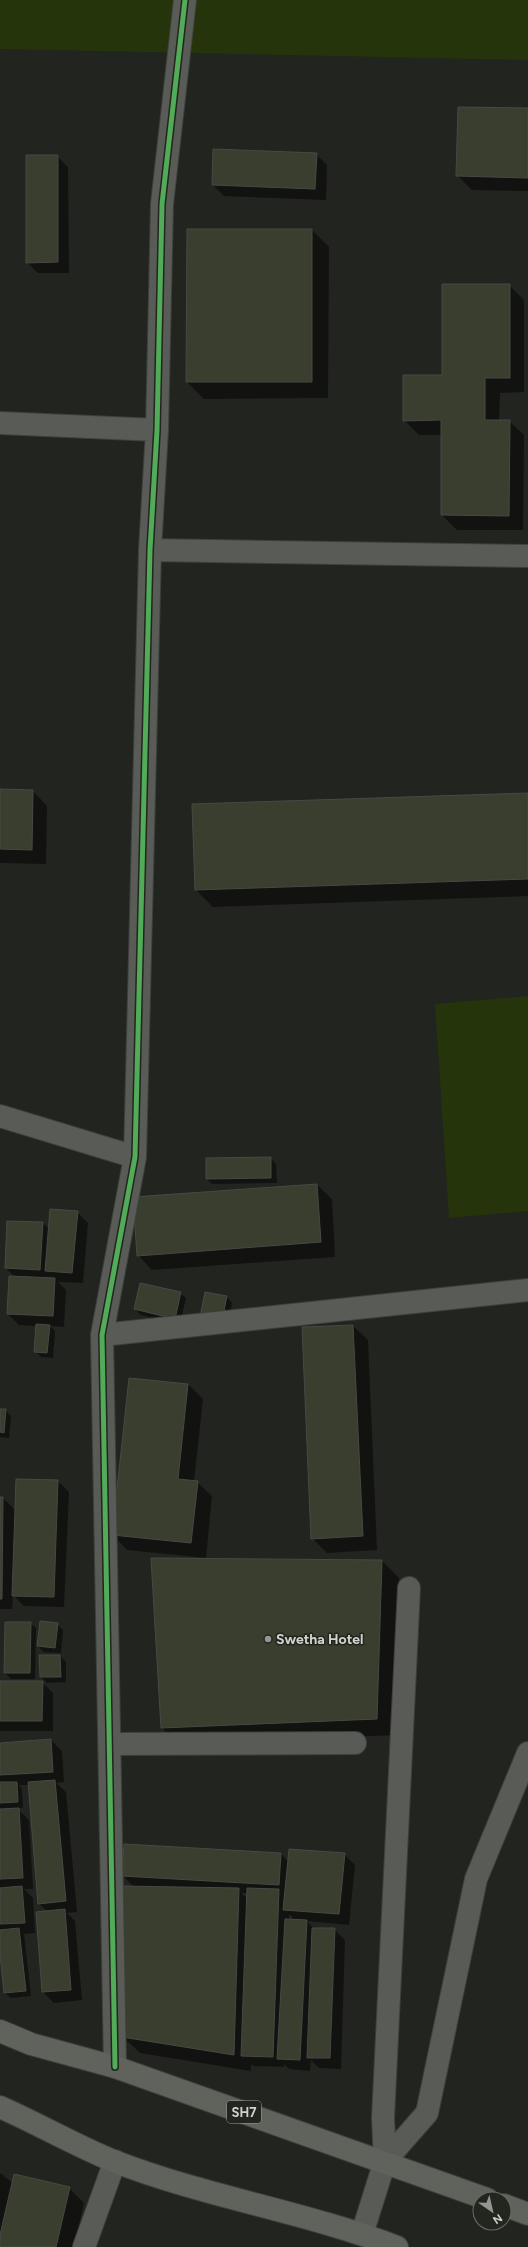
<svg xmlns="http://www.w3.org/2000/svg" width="528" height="2247" viewBox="0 0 528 2247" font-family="Figtree,sans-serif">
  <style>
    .green { fill: #25340a }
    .shadow { fill: #0007; fill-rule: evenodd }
    .building { fill: #393e2f; stroke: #474945 }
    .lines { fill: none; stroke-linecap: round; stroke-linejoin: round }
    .minor-casing { stroke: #3f403d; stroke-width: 24 }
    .major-casing { stroke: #3f403d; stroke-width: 24 }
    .minor { stroke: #595b57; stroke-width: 22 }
    .major { stroke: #5f635c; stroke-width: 22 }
    .cycleway-casing { stroke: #22261e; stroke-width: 8 }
    .cycleway { stroke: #51ab58; stroke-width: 5 }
    .poi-dot { fill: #939590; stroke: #22261e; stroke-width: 1.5 }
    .labels { text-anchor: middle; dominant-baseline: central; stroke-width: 3; stroke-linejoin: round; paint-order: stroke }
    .shield { fill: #22261e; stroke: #9c9e98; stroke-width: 1 }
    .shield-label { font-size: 13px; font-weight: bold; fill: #d0d2cd }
    .poi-label { font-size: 14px; font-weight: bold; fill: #d0d2cd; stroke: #22261e; text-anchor: start }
  </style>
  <rect width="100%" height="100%" fill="#222420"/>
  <path class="green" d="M0,0H528V60L0,49Z
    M528,996V1211L449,1218L435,1004Z"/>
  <path class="shadow" d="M528,109V191L472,190L457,175Z
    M214,150L316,154L327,165L326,200L224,196L213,185Z
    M57,156L68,167L69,273H38L27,262Z
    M312,230L329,247L328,398L204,399L187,382Z
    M509,285L524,300V392L500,393L499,421H509L524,435L523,530H457L442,515V435H419L404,420L443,376Z
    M0,790L33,791L47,806L46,864L0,863Z
    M528,794V896L213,907L196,890Z
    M270,1158L276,1164L277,1183L212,1184L207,1179Z
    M317,1185L332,1199L335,1257L152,1270L138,1255Z
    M77,1212L88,1223L83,1283L58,1282L66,1290L64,1327L50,1326L55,1331L53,1358L41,1357L35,1351L37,1326L19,1325L8,1314L15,1277L6,1268L8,1222L43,1223L50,1230Z
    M180,1293L186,1298L180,1324L141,1315L135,1309Z
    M227,1297L232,1303L228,1327L207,1323Z
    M353,1326L368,1340L377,1550L327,1553L312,1538Z
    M130,1379L188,1384L203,1399L194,1481L197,1482L212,1496L206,1558L127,1550L113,1535Z
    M0,1410H5L11,1416L9,1438L0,1437Z
    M58,1481L69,1492L64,1607L24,1606L13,1595L12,1609H0V1498H3L16,1511Z
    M382,1561L399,1578L394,1735L179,1745L162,1728Z
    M30,1623L36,1628L35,1679H11L5,1673Z
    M57,1624L63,1630L61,1653L44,1652L38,1646Z
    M60,1656L66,1662V1682L47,1683L41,1677Z
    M0,1682H42L53,1693V1731H0Z
    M51,1740L62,1751L64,1782L56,1783L66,1792L77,1912L67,1913L75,1921L82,2000L54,2003L43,1992L48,1912L39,1904L29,1785H19L22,1789L23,1808H17L29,1820L33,1889H24L33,1898L35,1933L24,1934L31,1996L11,1998L5,1993L0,1947V1744Z
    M281,1854L289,1862L344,1854L355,1865L349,1925L307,1921L314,1929H334L345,1940L341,2069L319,2068L311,2060L310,2071L289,2069L284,2064V2067L253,2066L251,2064V2071L140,2053L123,2037L134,1887L123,1876ZM241,1893H247V1898ZM289,1914L293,1918L295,1921L289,1920Z
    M0,2173L13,2183L69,2188L84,2203L74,2247H0Z"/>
  <path class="building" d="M458,107L528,108V178L456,176Z
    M213,149L317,153L315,189L212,185Z
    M26,155H58V262L26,263Z
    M187,229H312V382H186Z
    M442,284H510V378H485V420H510L509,516L441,515V420L403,421V375H442Z
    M0,789L33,790L32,850L0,849Z
    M528,793V879L195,890L192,804Z
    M271,1157V1178L206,1179V1158Z
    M317,1184L321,1242L137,1256L133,1197Z
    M50,1209L78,1211L72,1273L45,1271Z
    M7,1221L43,1222L40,1270L5,1268Z
    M9,1276L55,1278L53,1316L7,1314Z
    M140,1283L181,1292L175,1319L134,1309Z
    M205,1292L227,1296L222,1321L200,1317Z
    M36,1324L50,1325L47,1353L34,1352Z
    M353,1325L363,1536L311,1539L302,1327Z
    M129,1378L188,1384L178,1479L198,1481L191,1543L112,1535Z
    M0,1409H6L4,1433L0,1432Z
    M16,1479L58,1480L54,1597L12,1596Z
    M0,1497H3L2,1599H0Z
    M151,1558L382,1560L377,1719L161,1728Z
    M40,1621L58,1623L55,1648L37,1646Z
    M5,1622H31L30,1673H4Z
    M39,1655H60L61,1677H40Z
    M0,1681H43L42,1721H0Z
    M51,1739L53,1772L0,1775V1743Z
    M55,1780L66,1901L38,1904L28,1782Z
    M0,1782H17L18,1802L0,1803Z
    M19,1808L23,1878L0,1879V1809Z
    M124,1844L281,1853L279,1885L122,1876Z
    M289,1849L345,1853L339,1914L283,1910Z
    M22,1886L25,1923L0,1924V1888Z
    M122,1886L239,1888L234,2055L122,2037Z
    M247,1888L279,1889L273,2057L241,2056Z
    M65,1909L71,1990L42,1992L36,1912Z
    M285,1919L307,1920L300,2060L277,2059Z
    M19,1928L26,1991L4,1993L0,1955V1930Z
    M312,1928H335L330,2058H307Z
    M14,2174L70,2187L56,2247H0V2235Z"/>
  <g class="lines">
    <defs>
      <path id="minor" d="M0,423L157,430
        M150,550L528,556
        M0,1116L135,1157
        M102,1335L528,1290
        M110,1744L355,1743
        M115,2067L102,1335L135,1157L150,550L157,430L162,204L185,0
        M385,2161L383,2118L409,1588
        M362,2234L385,2161L427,2113L476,1879L528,1753
        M84,2247L115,2161"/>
      <path id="major" d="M0,2031L31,2044L115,2067L487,2199
        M0,2107C39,2124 76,2146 116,2162C207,2197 306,2212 397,2247
        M504,2205L528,2214"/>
    </defs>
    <use href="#minor" class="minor-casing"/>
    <use href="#major" class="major-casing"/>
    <use href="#minor" class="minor"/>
    <use href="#major" class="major"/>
    <defs>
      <path id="cycleway" d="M115,2067L102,1335L135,1157L150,550L157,430L162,204L185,0"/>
    </defs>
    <use href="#cycleway" class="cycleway-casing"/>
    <use href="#cycleway" class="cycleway"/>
  </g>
  <circle class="poi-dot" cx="268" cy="1639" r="4"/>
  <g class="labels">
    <rect class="shield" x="227" y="2101" width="34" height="22" rx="3"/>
    <g class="shield-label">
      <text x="244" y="2112">SH7</text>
    </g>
    <g class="poi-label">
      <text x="276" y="1639">Swetha Hotel</text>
    </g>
  </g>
  <g transform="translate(492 2211) rotate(146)"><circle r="19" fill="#22261e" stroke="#686b64"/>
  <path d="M0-3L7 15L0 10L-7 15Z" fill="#939590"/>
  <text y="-6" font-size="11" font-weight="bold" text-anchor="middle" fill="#d0d2cd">N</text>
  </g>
</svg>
